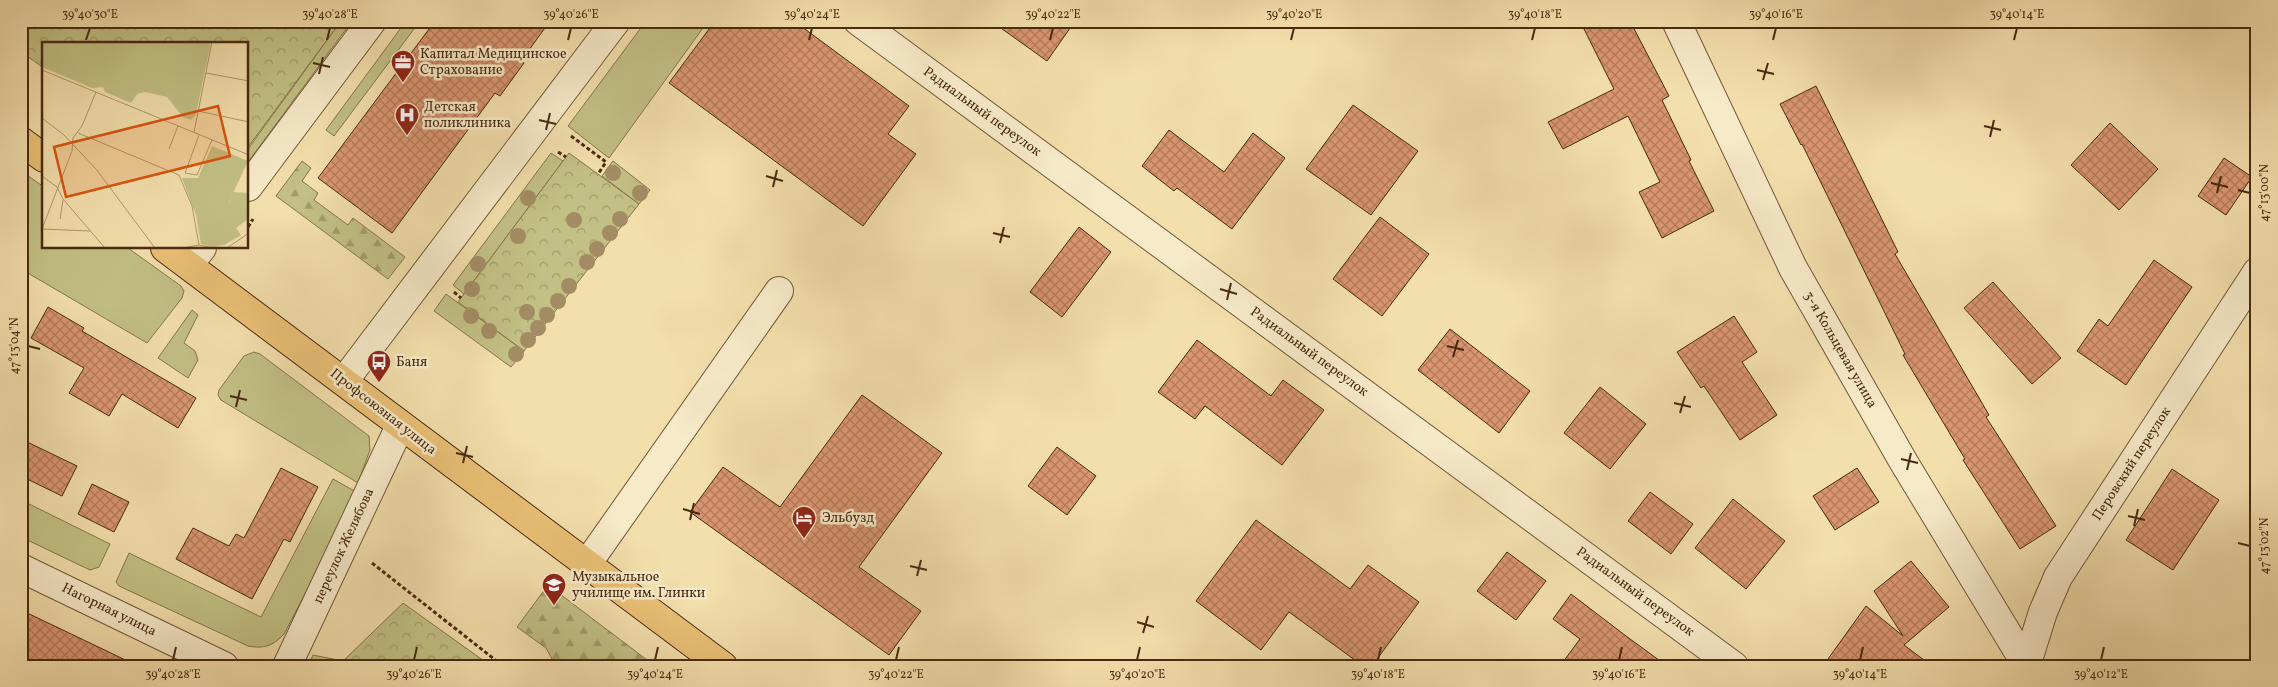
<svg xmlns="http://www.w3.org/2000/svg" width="2278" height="687" viewBox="0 0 2278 687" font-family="Vollkorn,serif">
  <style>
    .grass { fill: #c2c084; stroke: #86754a }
    .forest { fill: url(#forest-firs); stroke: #86754a }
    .park { fill: url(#park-crowns); stroke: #86754a }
    .building { fill: url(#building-cross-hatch); stroke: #492a11 }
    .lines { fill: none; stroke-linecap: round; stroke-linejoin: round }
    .minor-casing { stroke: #745738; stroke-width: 30 }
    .major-casing { stroke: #492a11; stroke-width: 30 }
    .path { stroke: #492a11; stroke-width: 3; stroke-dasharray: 4 2.5; stroke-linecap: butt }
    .minor { stroke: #f7eac9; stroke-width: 28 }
    .major { stroke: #eac076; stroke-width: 28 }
    .tree { fill: #a38c63 }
    .ticks { fill: none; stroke: #492a11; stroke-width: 2 }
    .labels { text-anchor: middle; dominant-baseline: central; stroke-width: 5; stroke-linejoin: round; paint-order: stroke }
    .poi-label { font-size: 14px; fill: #492a11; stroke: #f7eac9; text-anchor: start }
    .street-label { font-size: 14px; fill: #492a11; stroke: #f7eac9 }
    .inset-road { fill: none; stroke: #af976e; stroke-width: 1 }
    .view { fill: #d8540c; fill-opacity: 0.15; stroke: #d8540c; stroke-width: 2.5 }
    .inset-edge { fill: none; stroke: #492a11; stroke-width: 2.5 }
    .neatline { fill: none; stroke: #492a11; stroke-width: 2 }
    .ticks-label { font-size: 12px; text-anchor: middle; fill: #492a11 }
  </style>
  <defs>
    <pattern id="forest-firs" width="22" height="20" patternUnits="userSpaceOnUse" patternTransform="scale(1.25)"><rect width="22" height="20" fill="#c2c084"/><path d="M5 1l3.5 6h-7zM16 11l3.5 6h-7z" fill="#a09c6b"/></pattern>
    <pattern id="park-crowns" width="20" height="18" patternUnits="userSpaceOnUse" patternTransform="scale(1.25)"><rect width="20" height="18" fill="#c2c084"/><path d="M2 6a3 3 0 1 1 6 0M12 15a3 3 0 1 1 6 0" fill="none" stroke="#a09c6b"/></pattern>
    <pattern id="building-cross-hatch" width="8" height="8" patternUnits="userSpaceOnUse" patternTransform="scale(1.25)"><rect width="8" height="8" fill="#d9956f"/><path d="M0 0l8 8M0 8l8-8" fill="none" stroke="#b27a5a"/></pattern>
  </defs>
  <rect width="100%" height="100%" fill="#f3dfac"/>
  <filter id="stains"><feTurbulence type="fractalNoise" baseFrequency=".004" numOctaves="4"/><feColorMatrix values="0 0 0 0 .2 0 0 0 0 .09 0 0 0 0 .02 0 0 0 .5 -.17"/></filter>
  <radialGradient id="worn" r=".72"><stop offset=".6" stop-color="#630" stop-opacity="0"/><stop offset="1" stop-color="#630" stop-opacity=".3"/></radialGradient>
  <path class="grass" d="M341,21H352L248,162V149Z
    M406,21H420L334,136L326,130Z
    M646,21H708L609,158L568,126Z
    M551,153L563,161L464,294L453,285Z
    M613,161L650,190L639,204L602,176Z
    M21,171L44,187V248H128L181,286L184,291L182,298L147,343L21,269Z
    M446,294L524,351L511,367L434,311Z
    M192,310L198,315L184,343L195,351L198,360L188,378L158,358Z
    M254,352L260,354L369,436L370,450L358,483L221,400L218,395L219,390L244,356Z
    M333,479L358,493L284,634C273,646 264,649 248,646L119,586L116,582L129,553L261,617Z
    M21,500L110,544L99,567L90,570L21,537Z"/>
  <path class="forest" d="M302,161L311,168L302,181L318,193L314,200L348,225L353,218L405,257L388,279L276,196Z
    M548,585L655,666H556L546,648L517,627Z"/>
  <path class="park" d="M21,21H341L248,147V44H44V68L21,52Z
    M569,153L639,204L524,351L458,302Z
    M403,603L491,666H308L313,655L343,661Z"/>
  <path class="building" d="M435,21H550L521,61L524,63L500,96L495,93L392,233L318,178Z
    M715,21H794L909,106L888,134L916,154L863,226L669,83Z
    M991,21H1075L1047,61Z
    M1580,21H1630L1669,96L1662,100L1691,160L1689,161L1714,211L1662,238L1639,192L1660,182L1628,116L1563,149L1548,122L1614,89Z
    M1816,86L1898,252L1895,254L1989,415L1986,417L2056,526L2020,549L1963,460L1965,459L1903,355L1905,354L1802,144L1801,145L1780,104Z
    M1353,105L1418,151L1371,215L1306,169Z
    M2110,123L2158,169L2119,210L2071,165Z
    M1169,130L1224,172L1253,133L1285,158L1232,229L1177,188L1174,191L1142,166Z
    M2224,158L2252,177L2226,215L2198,196Z
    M1380,217L1429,254L1382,316L1333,279Z
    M1079,227L1111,252L1062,317L1030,292Z
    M2154,260L2192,287L2126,385L2077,351L2099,319L2108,326Z
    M1993,282L2061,358L2032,384L1964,308Z
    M48,307L84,328L82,331L196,398L178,428L122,394L109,416L69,393L84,368L31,338Z
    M1734,316L1757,352L1742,362L1777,415L1740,440L1704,386L1701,388L1677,352Z
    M1450,329L1530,391L1499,433L1418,370Z
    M1197,340L1271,396L1283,380L1324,410L1282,465L1205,406L1195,419L1158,392Z
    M1600,387L1646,424L1610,469L1564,433Z
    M862,395L942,453L859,567L921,611L889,655L690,512L723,467L780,507Z
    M21,439L77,466L62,496L21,476Z
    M1057,447L1096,476L1067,515L1028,486Z
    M281,468L318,487L290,542L284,539L252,599L176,559L193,528L229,546L236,534L244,538Z
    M1857,468L1879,502L1835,530L1813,496Z
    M2172,469L2219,500L2173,570L2126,540Z
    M92,484L129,502L114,532L78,514Z
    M1650,492L1693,524L1671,554L1628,521Z
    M1733,499L1785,541L1746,589L1695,548Z
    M1256,520L1350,589L1368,565L1419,602L1372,666H1363L1289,612L1261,650L1196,601Z
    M1507,552L1546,581L1516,620L1477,591Z
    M1911,561L1949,607L1904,645L1932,666H1823L1866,606L1903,636L1874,591Z
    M1571,594L1626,636L1667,666H1560L1580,639L1553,619Z
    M21,610L138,666H21Z"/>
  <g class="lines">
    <defs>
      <path id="minor" d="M858,21L1734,666
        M1676,21L1793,268L1903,461L2027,666
        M248,187L372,21
        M188,265L202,248
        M344,381L616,21
        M587,564L779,291
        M21,568L224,666
        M287,666L400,426
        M2026,666L2043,612L2058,577L2257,272"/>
      <path id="major" d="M21,141L44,158
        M165,248L723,666"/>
    </defs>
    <use href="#minor" class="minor-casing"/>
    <use href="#major" class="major-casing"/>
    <path class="path" d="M571,136L606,162L598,174
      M558,152L566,157
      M248,227L253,219
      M454,292L461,298
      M372,563L503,666"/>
    <use href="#minor" class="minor"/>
    <use href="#major" class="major"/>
  </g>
  <g class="tree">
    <circle cx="613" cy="173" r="8"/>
    <circle cx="640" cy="193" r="8"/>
    <circle cx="528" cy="198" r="8"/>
    <circle cx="620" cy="219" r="8"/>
    <circle cx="574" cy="220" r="8"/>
    <circle cx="610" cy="233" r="8"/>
    <circle cx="518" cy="236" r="8"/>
    <circle cx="597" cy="249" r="8"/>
    <circle cx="587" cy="262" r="8"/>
    <circle cx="478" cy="264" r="8"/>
    <circle cx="569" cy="286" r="8"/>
    <circle cx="472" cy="289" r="8"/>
    <circle cx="558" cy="301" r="8"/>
    <circle cx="527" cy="312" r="8"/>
    <circle cx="547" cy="315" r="8"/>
    <circle cx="471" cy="316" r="8"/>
    <circle cx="538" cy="328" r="8"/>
    <circle cx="489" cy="331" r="8"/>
    <circle cx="528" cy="340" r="8"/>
    <circle cx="516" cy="354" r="8"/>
  </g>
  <path class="ticks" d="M86,40L90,28M327,40L330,28M568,40L571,28M809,40L812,28M1050,40L1053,28M1291,40L1294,28M1532,40L1535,28M1773,40L1776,28M2014,40L2017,28M313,63L330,67M1757,70L1774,74M319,74L323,57M1763,80L1768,63M539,120L556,124M1984,126L2001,130M546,130L550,113M1990,137L1994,120M766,176L783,181M2211,183L2228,187M773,187L777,170M2238,190L2250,193M2217,193L2221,176M993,233L1010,237M1000,243L1004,227M1220,289L1237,294M1227,300L1231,283M28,346L40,349M1447,346L1464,350M1453,357L1458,340M230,396L247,400M1674,403L1691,407M236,407L240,390M1680,413L1685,396M456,453L473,457M1901,459L1918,463M463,463L467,446M1907,470L1911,453M683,509L700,514M2128,516L2145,520M690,520L694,503M2134,526L2138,509M2238,543L2250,546M910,566L927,570M917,576L921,560M1137,622L1154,627M1143,633L1148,616M173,660L176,647M414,660L417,647M655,660L658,647M896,660L899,647M1137,660L1140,647M1378,660L1381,647M1619,660L1622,647M1860,660L1863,647M2101,660L2104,647"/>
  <defs>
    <symbol id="office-pin" viewBox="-11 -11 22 30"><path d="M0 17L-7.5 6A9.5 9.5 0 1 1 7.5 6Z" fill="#8f2418" stroke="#f7eac9"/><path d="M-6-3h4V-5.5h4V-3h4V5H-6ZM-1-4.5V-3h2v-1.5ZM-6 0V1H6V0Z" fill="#fff"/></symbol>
    <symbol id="hospital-pin" viewBox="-11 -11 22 30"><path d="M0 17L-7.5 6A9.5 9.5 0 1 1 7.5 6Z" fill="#8f2418" stroke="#f7eac9"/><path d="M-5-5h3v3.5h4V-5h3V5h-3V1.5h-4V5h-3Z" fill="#fff"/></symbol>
    <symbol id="bus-pin" viewBox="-11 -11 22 30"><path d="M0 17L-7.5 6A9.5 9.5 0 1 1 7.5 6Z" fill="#8f2418" stroke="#f7eac9"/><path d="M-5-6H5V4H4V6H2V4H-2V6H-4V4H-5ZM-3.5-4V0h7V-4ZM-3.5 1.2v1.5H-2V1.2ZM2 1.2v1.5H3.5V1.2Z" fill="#fff"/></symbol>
    <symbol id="hotel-pin" viewBox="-11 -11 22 30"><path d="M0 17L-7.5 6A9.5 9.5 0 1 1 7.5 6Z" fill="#8f2418" stroke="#f7eac9"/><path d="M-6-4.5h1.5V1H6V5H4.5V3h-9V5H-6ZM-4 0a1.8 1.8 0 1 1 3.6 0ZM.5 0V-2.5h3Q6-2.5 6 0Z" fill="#fff"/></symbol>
    <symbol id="school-pin" viewBox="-11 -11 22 30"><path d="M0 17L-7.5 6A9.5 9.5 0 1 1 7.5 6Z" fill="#8f2418" stroke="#f7eac9"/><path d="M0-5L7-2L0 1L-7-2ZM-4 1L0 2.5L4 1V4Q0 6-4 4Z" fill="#fff"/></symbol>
  </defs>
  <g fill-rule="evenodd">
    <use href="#office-pin" x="389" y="48" width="28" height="38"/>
    <use href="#hospital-pin" x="393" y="101" width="28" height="38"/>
    <use href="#bus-pin" x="365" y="348" width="28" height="38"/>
    <use href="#hotel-pin" x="790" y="504" width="28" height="38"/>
    <use href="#school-pin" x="540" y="571" width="28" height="38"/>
  </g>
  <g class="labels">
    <g class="poi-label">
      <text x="420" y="54">Капитал Медицинское<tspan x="420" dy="16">Страхование</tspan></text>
      <text x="424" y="107">Детская<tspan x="424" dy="16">поликлиника</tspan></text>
      <text x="396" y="362">Баня</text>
      <text x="822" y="518">Эльбузд</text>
      <text x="572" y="577">Музыкальное<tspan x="572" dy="16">училище им. Глинки</tspan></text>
    </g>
    <g class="street-label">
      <text transform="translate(982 112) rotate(36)">Радиальный переулок</text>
      <text transform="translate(1840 350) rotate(60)">3-я Кольцевая улица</text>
      <text transform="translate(1309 352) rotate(36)">Радиальный переулок</text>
      <text transform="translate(383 412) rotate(38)">Профсоюзная улица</text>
      <text transform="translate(2132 464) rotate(-57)">Перовский переулок</text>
      <text transform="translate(344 546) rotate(-65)">переулок Желябова</text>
      <text transform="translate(1635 592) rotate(36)">Радиальный переулок</text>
      <text transform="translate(109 610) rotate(26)">Нагорная улица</text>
    </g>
  </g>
  <g transform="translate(42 42)">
    <rect width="206" height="206" fill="#f3dfac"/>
    <path d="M191,150L206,151V177L194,186L199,193L182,203L174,197Z" fill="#c2c084"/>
    <path d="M0,0H169L154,72L149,78L141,75L125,55L103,50L95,52L89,61L63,50L61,45L50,46L0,25ZM170,104L206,119L187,160L191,167L181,191L184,202L172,205L159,202L154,173L140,136H156Z" fill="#c2c084"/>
    <path class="inset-road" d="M0,28L207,113M164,31L207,39M156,69L207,80M0,76L22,93L54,127L113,206M152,90L170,0M36,91L137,133L150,164L157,203M157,93L143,131L155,133L170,98M127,107L136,84M0,134L15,145L21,157L63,206M18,177L21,158M0,187L48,189M0,204V187L30,109L31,96L40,84L54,50M140,206L157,203L173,206M185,206L207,191"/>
    <path class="view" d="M176,64L188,114L24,155L12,105Z"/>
    <rect width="206" height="206" class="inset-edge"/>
  </g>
  <rect width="2278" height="687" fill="none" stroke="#f3dfac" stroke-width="55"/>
  <rect x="28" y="28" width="2222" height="632" class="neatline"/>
  <g class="ticks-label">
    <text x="90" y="18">39°40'30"E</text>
    <text x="330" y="18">39°40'28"E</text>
    <text x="571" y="18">39°40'26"E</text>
    <text x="812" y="18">39°40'24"E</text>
    <text x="1053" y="18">39°40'22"E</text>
    <text x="1294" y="18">39°40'20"E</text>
    <text x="1535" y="18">39°40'18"E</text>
    <text x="1776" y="18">39°40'16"E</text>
    <text x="2017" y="18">39°40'14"E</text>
    <text transform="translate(2264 193) rotate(-90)" y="4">47°13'00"N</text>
    <text transform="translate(14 346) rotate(-90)" y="4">47°13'04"N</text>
    <text transform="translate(2264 546) rotate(-90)" y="4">47°13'02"N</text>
    <text x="173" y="678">39°40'28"E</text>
    <text x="414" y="678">39°40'26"E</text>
    <text x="655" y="678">39°40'24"E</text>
    <text x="896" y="678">39°40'22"E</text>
    <text x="1137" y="678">39°40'20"E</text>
    <text x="1378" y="678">39°40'18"E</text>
    <text x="1619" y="678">39°40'16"E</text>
    <text x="1860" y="678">39°40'14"E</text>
    <text x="2101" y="678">39°40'12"E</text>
  </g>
  <rect width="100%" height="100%" filter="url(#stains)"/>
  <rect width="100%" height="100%" fill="url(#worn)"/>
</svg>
